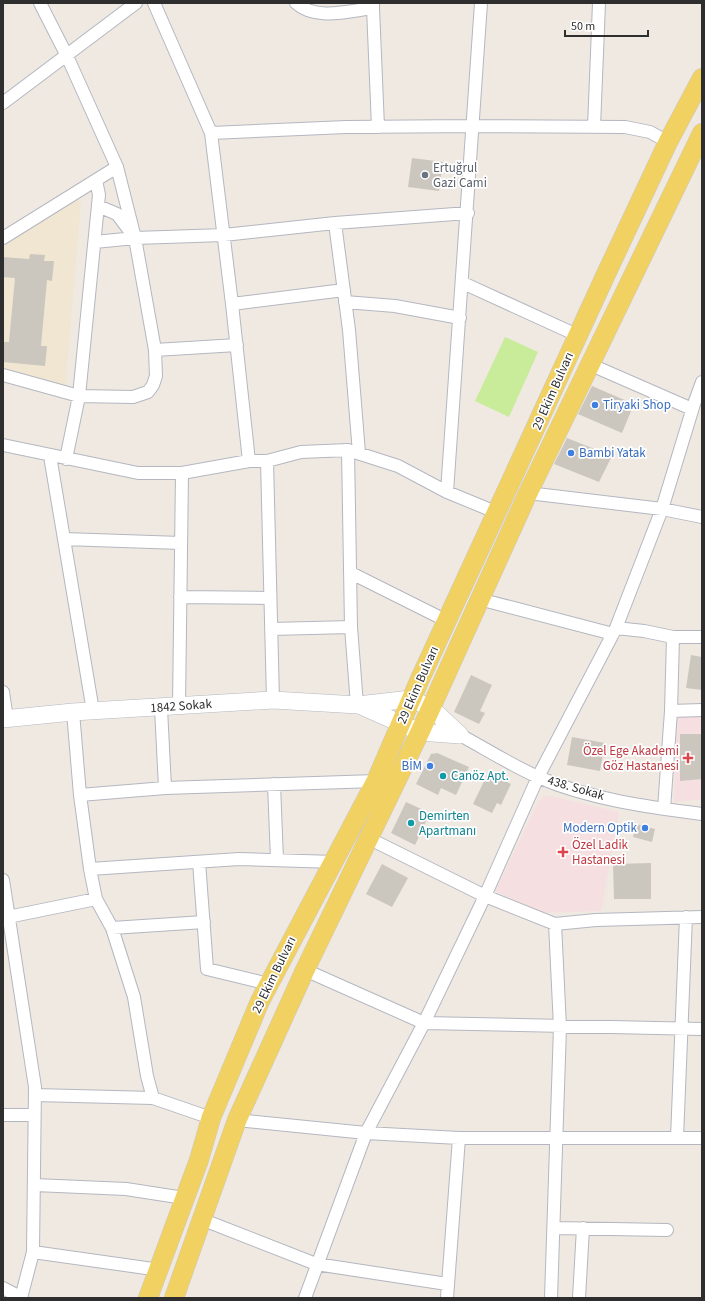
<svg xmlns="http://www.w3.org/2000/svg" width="705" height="1301" viewBox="0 0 705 1301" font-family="'Source Sans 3',sans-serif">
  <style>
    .education { fill: #f0e6d1 }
    .medical { fill: #f5dfe0 }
    .pitch { fill: #c9ec9a }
    .building { fill: #cbc7bf }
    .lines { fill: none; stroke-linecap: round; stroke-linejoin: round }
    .street-casing { stroke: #b4b7c1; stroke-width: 14 }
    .secondary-casing { stroke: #b4b7c1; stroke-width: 18 }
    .primary-casing { stroke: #c9c9c9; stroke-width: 20 }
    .street { stroke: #fff; stroke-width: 12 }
    .secondary { stroke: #fff; stroke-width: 17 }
    .primary { stroke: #f2d163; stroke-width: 19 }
    .worship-dot { fill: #6b7280; stroke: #fff; stroke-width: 1.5 }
    .shop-dot { fill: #3f7fe0; stroke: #fff; stroke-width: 1.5 }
    .health-dot { fill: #e0444e; stroke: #fff; stroke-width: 1.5 }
    .culture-dot { fill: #0f9aa8; stroke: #fff; stroke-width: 1.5 }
    .labels { text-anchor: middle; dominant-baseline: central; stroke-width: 3.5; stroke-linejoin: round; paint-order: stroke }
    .worship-label { font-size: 13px; fill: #5b616d; stroke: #fff; text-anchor: start }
    .street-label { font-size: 13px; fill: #2e2e2e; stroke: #fff }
    .shop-label { font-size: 13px; fill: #366cbe; stroke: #fff; text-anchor: start }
    .health-label { font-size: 13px; fill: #be3a42; stroke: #fff; text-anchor: end }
    .culture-label { font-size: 13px; fill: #0d838f; stroke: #fff; text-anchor: start }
  </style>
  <rect width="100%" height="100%" fill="#efe9e1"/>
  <path class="education" d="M77,199L81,204L65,388L3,371V244Z"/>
  <path class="medical" d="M702,715V799L674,802L676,716Z
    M551,796L619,812L601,911L540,913L495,891L537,805L543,797Z"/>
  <path class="pitch" d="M505,337L538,352L509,417L475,401Z"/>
  <path class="building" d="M412,158L443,162L439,191L408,187Z
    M30,254L45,255L44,261H54L52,281L47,280L41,346H47L45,366L3,362V342H9L15,278L3,277V257L29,259Z
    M592,386L634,404L622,433L578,414Z
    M567,438L612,456L599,482L554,464Z
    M691,655L702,657V690L686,688Z
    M471,675L492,685L480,711L485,713L479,724L454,712Z
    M680,734H702V779L680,781Z
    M572,737L605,743L600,771L567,765Z
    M437,753L469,767L456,795L441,788L438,795L416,784L431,754Z
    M488,773L511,784L501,805L497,803L492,813L473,804Z
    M406,802L430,813L415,845L391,833Z
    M636,824L655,829L652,842L633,837Z
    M651,863V899H614L613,864Z
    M382,864L408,878L392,907L366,894Z"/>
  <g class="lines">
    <defs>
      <path id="street" d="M40,3L67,56L117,167L135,238L224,235L335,223L468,213
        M154,3L211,133L232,304L249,461
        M296,3C315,21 349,11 373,8V3
        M373,8L378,127
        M3,103L136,3
        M594,127L599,3
        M211,133L346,127L474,126L625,127L650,132L668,142
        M335,223L349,330L359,453
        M3,238L117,167
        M95,242L135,238
        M463,283L579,336
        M345,302L395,306L460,318
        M232,304L344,290
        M155,350L237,345
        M589,364L692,409
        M3,375L79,396L133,397L148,392L153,385L156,376L155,350L135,238L117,214L98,206
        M3,445L138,473H182L249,461H267L301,452L348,450L398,466L447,492L498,513
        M348,450L351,627L357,705
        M50,456L93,711
        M66,459L79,396L99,195L96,180
        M267,461L273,700
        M447,492L481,3
        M528,493L662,509L702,517
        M64,539L181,543
        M351,573L447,621
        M180,597L270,598
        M479,599L613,634
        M616,628L644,631L673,637H702
        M271,629L351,627
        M3,692L7,719
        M179,705L182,473
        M161,708L165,788
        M671,711L702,710
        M73,712L80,795L90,869L96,899L112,928L134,997L147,1076L153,1098L211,1118
        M460,735C486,749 511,765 538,777C589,799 647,807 702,814
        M274,784L277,860
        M80,795L165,788L376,781
        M664,809L671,711L673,637
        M368,838L485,896L555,924L596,920L702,917
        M199,862L207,969L269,984
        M90,869L239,859L335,862
        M3,880L35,1087L33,1252L21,1298
        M3,918L96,899
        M112,928L204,922
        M305,970L424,1023L702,1029
        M35,1095L153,1098
        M3,1115H34
        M237,1120L366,1133L459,1138H702
        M677,1138L686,917
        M35,1185L126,1189L184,1198
        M201,1219L316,1264L447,1284
        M555,1228L667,1230
        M33,1252L160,1270
        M3,1288L22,1298
        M305,1298L366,1133L424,1023L485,896L538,777L616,628L662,509L694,404L702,382
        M447,1298L459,1138
        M551,1298L560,1027L555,924
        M579,1298L583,1228"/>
      <path id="secondary" d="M359,705L420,732L460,735
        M3,719L73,712L273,700L358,705L411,699L431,708L460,735"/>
      <path id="primary" d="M148,1298L199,1160L211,1118L260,1001L376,781L420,679L607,272L668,142L702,78
        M174,1298L237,1120L305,970L420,732L528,493L702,133"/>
    </defs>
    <use href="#street" class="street-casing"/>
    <use href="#secondary" class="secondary-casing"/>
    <use href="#primary" class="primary-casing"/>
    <use href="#street" class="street"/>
    <use href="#secondary" class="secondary"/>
    <use href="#primary" class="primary"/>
  </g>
  <circle class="worship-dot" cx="425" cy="175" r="4"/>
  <g class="shop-dot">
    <circle cx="595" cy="405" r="4"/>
    <circle cx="571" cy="453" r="4"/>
    <circle cx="430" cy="766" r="4"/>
    <circle cx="645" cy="828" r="4"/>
  </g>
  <g class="health-dot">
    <path d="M686 752h4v4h4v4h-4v4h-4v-4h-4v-4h4z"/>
    <path d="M561 846h4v4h4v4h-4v4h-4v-4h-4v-4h4z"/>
  </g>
  <g class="culture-dot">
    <circle cx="443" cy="776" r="4"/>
    <circle cx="411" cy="823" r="4"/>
  </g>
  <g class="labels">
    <g class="worship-label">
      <text x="433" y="168">Ertuğrul<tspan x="433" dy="15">Gazi Cami</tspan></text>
    </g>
    <g class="street-label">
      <text transform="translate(553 391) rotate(-66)">29 Ekim Bulvarı</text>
      <text transform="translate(418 685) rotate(-66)">29 Ekim Bulvarı</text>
      <text transform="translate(181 706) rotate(-4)">1842 Sokak</text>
      <text transform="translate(576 788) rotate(16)">438. Sokak</text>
      <text transform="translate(274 975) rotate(-64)">29 Ekim Bulvarı</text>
    </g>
    <g class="shop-label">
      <text x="603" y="405">Tiryaki Shop</text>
      <text x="579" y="453">Bambi Yatak</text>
      <text x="422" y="766" text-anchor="end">BİM</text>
      <text x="637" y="828" text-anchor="end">Modern Optik</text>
    </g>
    <g class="health-label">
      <text x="679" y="751">Özel Ege Akademi<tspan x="679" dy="15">Göz Hastanesi</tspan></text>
      <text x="572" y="845" text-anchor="start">Özel Ladik<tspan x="572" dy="15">Hastanesi</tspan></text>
    </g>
    <g class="culture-label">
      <text x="451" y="776">Canöz Apt.</text>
      <text x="419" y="816">Demirten<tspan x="419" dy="15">Apartmanı</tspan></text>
    </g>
  </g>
  <rect width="705" height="1301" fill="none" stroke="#2e2e2e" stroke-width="8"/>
  <path d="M565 30v6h83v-6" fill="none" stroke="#2e2e2e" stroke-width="2"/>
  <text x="571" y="30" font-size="12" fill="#2e2e2e" stroke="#ffffff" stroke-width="3" paint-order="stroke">50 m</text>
</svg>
